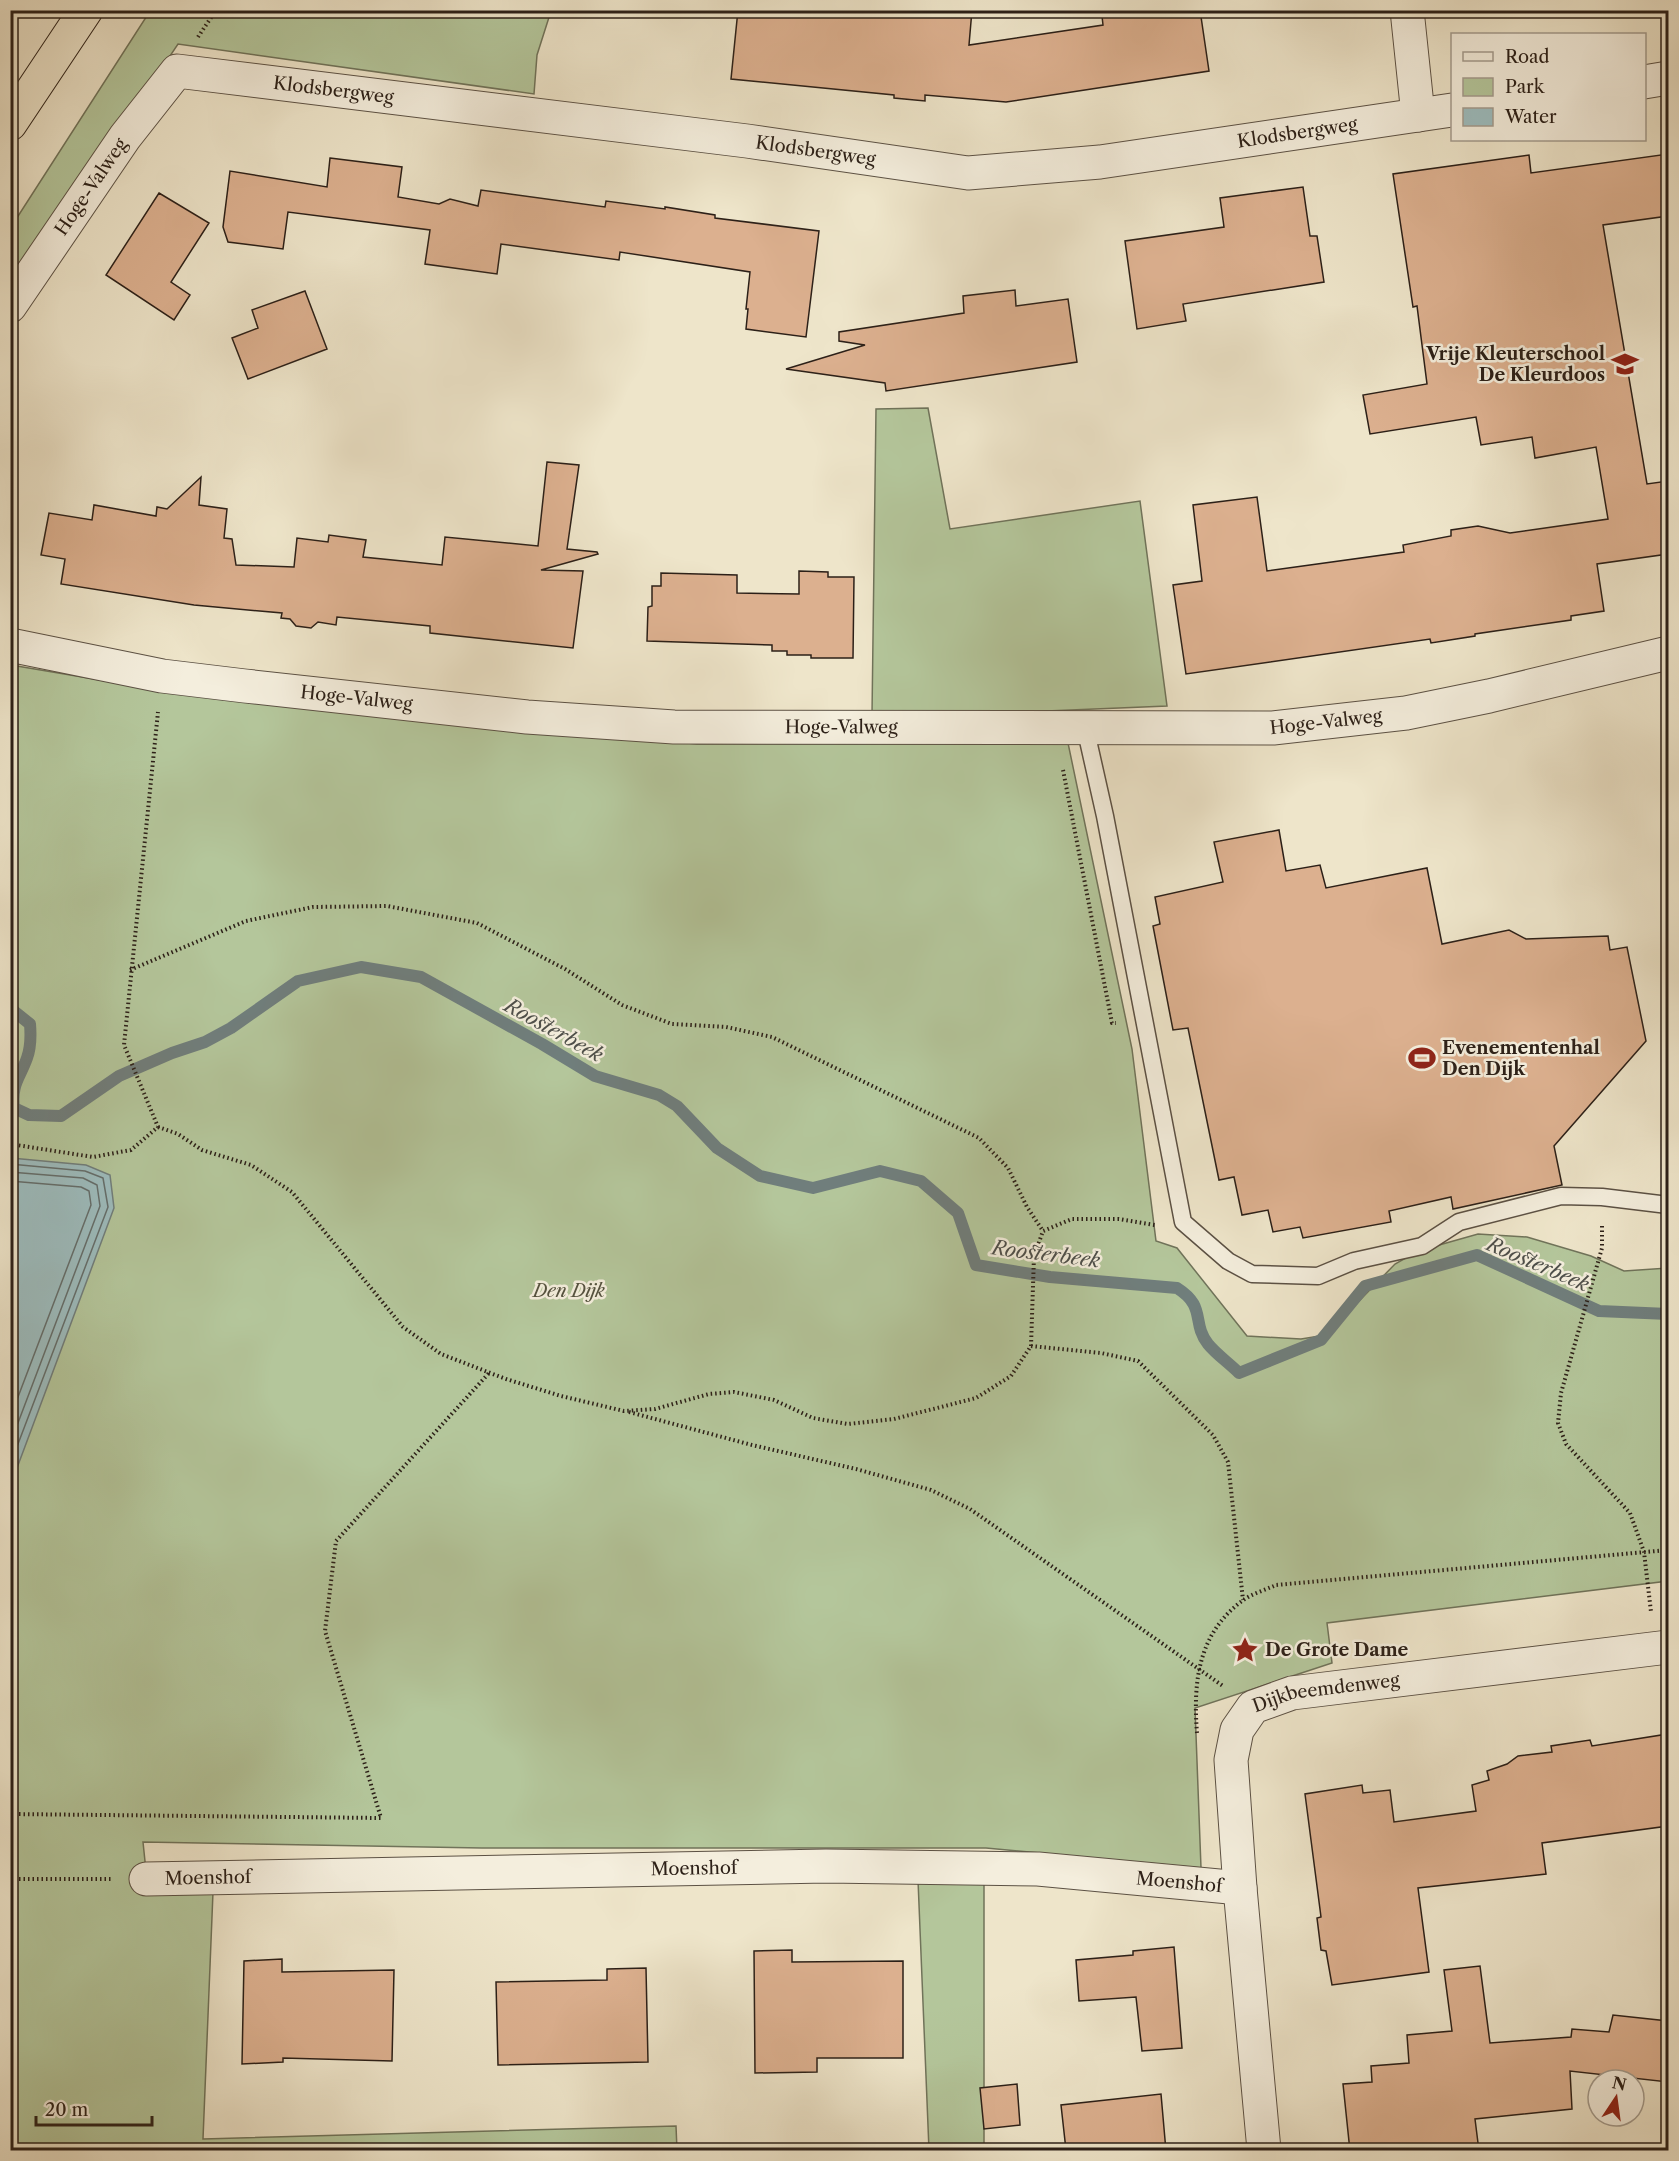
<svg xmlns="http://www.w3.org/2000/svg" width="1679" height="2161" viewBox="0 0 1679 2161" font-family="'Libre Caslon Text',serif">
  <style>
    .green { fill: #b4c69b; stroke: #70735a; stroke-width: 1.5 }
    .water { fill: #9dbdbf; stroke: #707e7c; stroke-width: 1.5 }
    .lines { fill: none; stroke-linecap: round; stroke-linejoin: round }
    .shore { stroke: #646e6c; stroke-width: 1.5 }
    .stream { stroke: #707e7c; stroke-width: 12 }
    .building { fill: #dcb08f; stroke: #2c2018; stroke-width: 1.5 }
    .lane-casing { stroke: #5c5144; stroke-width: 19 }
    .street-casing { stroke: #5c5144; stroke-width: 35 }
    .highway-casing { stroke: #2c2018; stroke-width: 35 }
    .path { stroke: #2c2018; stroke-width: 4; stroke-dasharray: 1.5 3; stroke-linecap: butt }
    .lane { stroke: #f4eedd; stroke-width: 16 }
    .street { stroke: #f4eedd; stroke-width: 33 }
    .highway { stroke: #eee5ca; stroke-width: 33 }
    .labels { text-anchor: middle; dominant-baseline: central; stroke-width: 5; stroke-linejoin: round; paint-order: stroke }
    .street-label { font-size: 18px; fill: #2c2018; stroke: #f4eedd }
    .poi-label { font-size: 18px; font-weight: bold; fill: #2c2018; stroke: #f4eedd; text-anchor: start }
    .park-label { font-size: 18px; font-style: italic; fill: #55523f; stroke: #f4eedd }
    .water-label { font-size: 20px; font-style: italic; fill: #4e4f4a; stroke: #f4eedd }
  </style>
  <rect width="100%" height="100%" fill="#eee5ca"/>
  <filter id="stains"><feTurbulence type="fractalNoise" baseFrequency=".00333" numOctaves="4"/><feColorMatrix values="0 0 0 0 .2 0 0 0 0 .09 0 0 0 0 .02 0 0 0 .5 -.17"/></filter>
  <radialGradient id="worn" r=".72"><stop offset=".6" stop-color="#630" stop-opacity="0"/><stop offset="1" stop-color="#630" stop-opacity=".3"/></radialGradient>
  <path class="green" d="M150,11H551L537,55L534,94L178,44L11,292V227Z
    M928,408L950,529L1140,501L1167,706L902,717L872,715L876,409Z
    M11,665L165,691L697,744L1068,743L1132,1049L1156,1241L1177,1248L1247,1336L1301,1339L1326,1335L1395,1264L1418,1251L1478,1234L1527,1237L1591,1256L1624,1271L1668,1268V1581L1327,1623L1332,1663L1195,1708L1201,1868L986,1848H482L143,1842L148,1890L213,1892L203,2139L676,2126L677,2150H11Z
    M984,1879V2150H929L918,1880Z"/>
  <path class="water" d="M11,1158L86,1165L110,1175L114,1208L11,1484Z"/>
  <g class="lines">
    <path class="shore" d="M10,1164L85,1171L103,1178L108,1207L10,1465
      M10,1172L83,1178L97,1185L100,1206L10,1444
      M10,1181L81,1187L89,1191L91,1205L10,1418"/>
    <path class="stream" d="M10,1008L30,1024C31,1036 31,1047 27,1058C20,1078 11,1084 14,1108L29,1115L61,1116L119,1076L172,1053L205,1042L231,1028L298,981L361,967L421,977L542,1044L595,1076L659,1095L677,1106L717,1148L760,1176L813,1188L880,1171L921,1181L958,1213L976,1265L1050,1277L1177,1288C1207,1307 1191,1322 1208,1344C1216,1354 1229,1363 1239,1373L1321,1340L1365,1286L1477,1255L1599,1311L1668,1314"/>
  </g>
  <path class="building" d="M738,10H972L969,45L1103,25L1102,16L1145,10H1200L1209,71L1006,102L925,95V101L894,98V95L731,79Z
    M1668,154V216L1603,225L1647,484L1668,481V554L1597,564L1604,611L1571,616V620L1475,634V636L1431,643L1430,639L1186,674L1173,585L1202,581L1193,505L1257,497L1267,571L1404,552L1403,545L1451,536V530L1478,526L1510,533L1608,519L1596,447L1535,458L1532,437L1481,445L1476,417L1370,434L1363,395L1427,384L1417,306L1413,307L1393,174L1529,155L1531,173Z
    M330,158L402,167L398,197L439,204L450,199L478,206L481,190L605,207L606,201L665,209V207L715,215V218L819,231L806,337L746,329L748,309H746L750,272L620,252L619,260L501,244L497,274L425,264L430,230L288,212L283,249L228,242L223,227L230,171L327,187Z
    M1303,187L1310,236H1317L1324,282L1183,304L1186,321L1137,329L1125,241L1224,227L1220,198Z
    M159,193L209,223L171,282L190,295L174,320L106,275Z
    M1015,290L1016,306L1068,299L1077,362L886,391L885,383L786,369L865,345L839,341V332L964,313L963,296Z
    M305,291L327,349L248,379L232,338L258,328L252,310Z
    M547,462L579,465L567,549L597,552L598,554L541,570L583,571L573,648L430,633V626L337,617L336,625L318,622L311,628L296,626L290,619L281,618L282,613L194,605L61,584L65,559L41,555L49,513L92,520L94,505L156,516L157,507L167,509L201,477L199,505L227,509L224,538L232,539L236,565L294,567L297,538L328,542L329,535L366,540L363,557L442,565L445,537L538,546Z
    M799,571L828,572V577H854L853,658H811V655H787V651H772V645L647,641L648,607L652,606V586H661V573L737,575V593L799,594Z
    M1279,830L1286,871L1320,865L1326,888L1427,868L1442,944L1509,930L1526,939L1608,936L1610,950L1627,947L1646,1041L1554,1146L1562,1185L1453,1209L1451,1197L1389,1211L1391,1222L1303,1238L1300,1227L1273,1232L1268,1210L1242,1215L1234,1177L1219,1180L1188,1028L1173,1030L1153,926L1160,924L1155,897L1223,882L1214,842Z
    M1668,1734V1826L1542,1843L1546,1874L1418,1888L1429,1972L1332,1985L1326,1951L1321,1950L1317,1918L1321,1917L1305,1794L1362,1785L1363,1793L1390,1790L1394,1822L1476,1811L1472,1785L1489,1780L1487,1771L1507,1764L1518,1756L1552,1752L1551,1746L1590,1740L1592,1746Z
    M1174,1947L1182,2048L1142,2051L1136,1997L1079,2001L1076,1960L1133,1955V1951Z
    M792,1950V1962L903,1961V2058H817V2072L755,2073L754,1951Z
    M282,1959V1972L394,1970L392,2061L283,2058V2062L242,2064L244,1961Z
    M1480,1966L1490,2043L1571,2037L1572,2029L1609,2032L1613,2015L1668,2021V2082L1570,2071L1572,2109L1475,2119L1479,2151H1350L1343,2084L1372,2082L1371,2066L1409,2063L1407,2035L1452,2031L1444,1970Z
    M646,1968L648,2062L498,2065L496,1982L607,1980V1969Z
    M1017,2084L1020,2125L984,2129L980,2088Z
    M1161,2094L1166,2151H1105V2146L1066,2150L1061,2105Z"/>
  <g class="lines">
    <defs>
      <path id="lane" d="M1085,727L1105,816L1183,1222L1228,1261L1252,1274L1318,1276L1354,1261L1422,1246L1459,1222L1561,1196L1602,1197L1668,1205"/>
      <g id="street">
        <path d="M1407,10L1418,115"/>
        <path d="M1644,82L1668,78"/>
        <path id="s1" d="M10,306L125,137L177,71L747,141L968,173L1100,162L1452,110"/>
        <path id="s2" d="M10,645L162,676L245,686L527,717L674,727L1273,728L1406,713L1489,696L1668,653"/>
        <path id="s3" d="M146,1879L826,1866L1038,1869L1240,1888"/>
        <path id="s4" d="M1264,2150L1240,1888L1231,1760L1237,1730L1253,1707L1292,1693L1668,1647"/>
      </g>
      <path id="highway" d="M10,124L86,10"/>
    </defs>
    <use href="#lane" class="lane-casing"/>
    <use href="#street" class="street-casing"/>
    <use href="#highway" class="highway-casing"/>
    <path class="path" d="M198,37L216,10
      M1063,770L1112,1023H1116
      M130,970L246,921L313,907L387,906L477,923L565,969L622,1005L672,1024L726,1027L772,1037L979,1138L1008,1168L1027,1207L1043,1231
      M158,1127L178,1134L202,1150L251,1165L292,1192L403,1327L441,1354L506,1379L561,1396L624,1411L655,1409L709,1394L734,1392L774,1400L813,1418L848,1424L894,1419L976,1398L1011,1376L1031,1346L1034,1256L1043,1231L1072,1219H1119L1155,1225
      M10,1144L93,1157L131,1150L158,1127L124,1045L158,712
      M1602,1226V1248L1561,1393L1558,1423L1566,1444L1630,1513L1644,1552L1651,1612
      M1031,1346L1101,1353L1138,1361L1213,1435L1228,1462L1243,1600
      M629,1412L752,1445L856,1469L931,1490L970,1509L1223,1686
      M1197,1733C1193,1682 1198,1634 1242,1601C1251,1594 1265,1590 1276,1585L1668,1550
      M10,1814L381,1818L325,1631L336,1541L489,1373
      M10,1879H112"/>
    <use href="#lane" class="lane"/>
    <use href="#street" class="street"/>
    <use href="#highway" class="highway"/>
  </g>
  <defs>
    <symbol id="school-bare" viewBox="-9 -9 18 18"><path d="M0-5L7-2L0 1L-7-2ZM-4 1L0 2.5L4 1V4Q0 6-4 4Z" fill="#8f2418" stroke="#f4eedd" stroke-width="2.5" paint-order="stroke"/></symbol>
    <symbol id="stadium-bare" viewBox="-9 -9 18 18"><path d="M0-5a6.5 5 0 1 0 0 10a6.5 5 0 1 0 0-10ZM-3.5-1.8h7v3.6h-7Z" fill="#8f2418" stroke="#f4eedd" stroke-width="2.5" paint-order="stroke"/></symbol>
    <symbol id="sight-bare" viewBox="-9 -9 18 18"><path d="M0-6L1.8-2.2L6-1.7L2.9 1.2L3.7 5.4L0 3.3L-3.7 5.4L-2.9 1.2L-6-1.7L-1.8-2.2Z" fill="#8f2418" stroke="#f4eedd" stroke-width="2.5" paint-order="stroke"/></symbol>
  </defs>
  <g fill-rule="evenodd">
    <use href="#school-bare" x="1606" y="345" width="38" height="38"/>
    <use href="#stadium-bare" x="1403" y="1039" width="38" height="38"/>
    <use href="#sight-bare" x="1226" y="1631" width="38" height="38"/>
  </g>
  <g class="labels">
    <g class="street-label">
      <text stroke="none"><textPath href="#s1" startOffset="446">Klodsbergweg</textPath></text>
      <text stroke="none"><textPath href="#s1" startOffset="1418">Klodsbergweg</textPath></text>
      <text stroke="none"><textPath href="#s1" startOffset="932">Klodsbergweg</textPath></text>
      <text stroke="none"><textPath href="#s1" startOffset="144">Hoge-Valweg</textPath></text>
      <text stroke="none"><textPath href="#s2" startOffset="351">Hoge-Valweg</textPath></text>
      <text stroke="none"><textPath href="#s2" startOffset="1322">Hoge-Valweg</textPath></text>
      <text stroke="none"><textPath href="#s2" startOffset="837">Hoge-Valweg</textPath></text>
      <text stroke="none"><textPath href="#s4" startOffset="525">Dijkbeemdenweg</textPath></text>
      <text stroke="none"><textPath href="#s3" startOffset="548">Moenshof</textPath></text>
      <text stroke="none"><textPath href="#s3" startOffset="62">Moenshof</textPath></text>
      <text stroke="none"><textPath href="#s3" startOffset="1034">Moenshof</textPath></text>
    </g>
    <g class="poi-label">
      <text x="1605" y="354" text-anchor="end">Vrije Kleuterschool<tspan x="1605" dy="21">De Kleurdoos</tspan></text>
      <text x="1442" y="1048">Evenementenhal<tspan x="1442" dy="21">Den Dijk</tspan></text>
      <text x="1265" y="1650">De Grote Dame</text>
    </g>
    <g class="park-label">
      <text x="569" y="1291">Den Dijk</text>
    </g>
    <g class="water-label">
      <text transform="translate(554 1030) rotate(29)">Roosterbeek</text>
      <text transform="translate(1046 1254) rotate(7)">Roosterbeek</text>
      <text transform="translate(1538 1264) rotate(23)">Roosterbeek</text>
    </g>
  </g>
  <rect width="1679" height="2161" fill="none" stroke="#eee5ca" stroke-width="36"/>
  <rect x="12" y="12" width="1655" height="2137" fill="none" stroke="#2c2018" stroke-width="3"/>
  <rect x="18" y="18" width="1643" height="2125" fill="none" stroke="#2c2018" stroke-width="1.5"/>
  <rect x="1451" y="33" width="195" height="108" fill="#f4eedd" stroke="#a49c8e" stroke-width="1.5"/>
  <rect x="1463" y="52" width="30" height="9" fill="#f4eedd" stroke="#a49c8e" stroke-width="1.5"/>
  <text x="1505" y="63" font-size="18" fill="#2c2018">Road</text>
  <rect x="1463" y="78" width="30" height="18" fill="#b4c69b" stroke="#a49c8e" stroke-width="1.5"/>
  <text x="1505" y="93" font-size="18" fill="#2c2018">Park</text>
  <rect x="1463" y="108" width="30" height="18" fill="#9dbdbf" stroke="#a49c8e" stroke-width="1.5"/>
  <text x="1505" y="123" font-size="18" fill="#2c2018">Water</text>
  <g transform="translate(1616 2098) rotate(13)"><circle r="28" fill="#f4eedd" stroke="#a49c8e" stroke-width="1.5"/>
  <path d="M0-4.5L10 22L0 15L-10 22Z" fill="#8f2418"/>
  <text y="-9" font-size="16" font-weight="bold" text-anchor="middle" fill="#2c2018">N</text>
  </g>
  <path d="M36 2116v9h116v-9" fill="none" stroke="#2c2018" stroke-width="3"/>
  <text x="45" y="2116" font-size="18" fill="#2c2018" stroke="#f4eedd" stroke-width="4.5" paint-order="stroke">20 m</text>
  <rect width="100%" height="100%" filter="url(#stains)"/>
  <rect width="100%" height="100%" fill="url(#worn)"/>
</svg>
